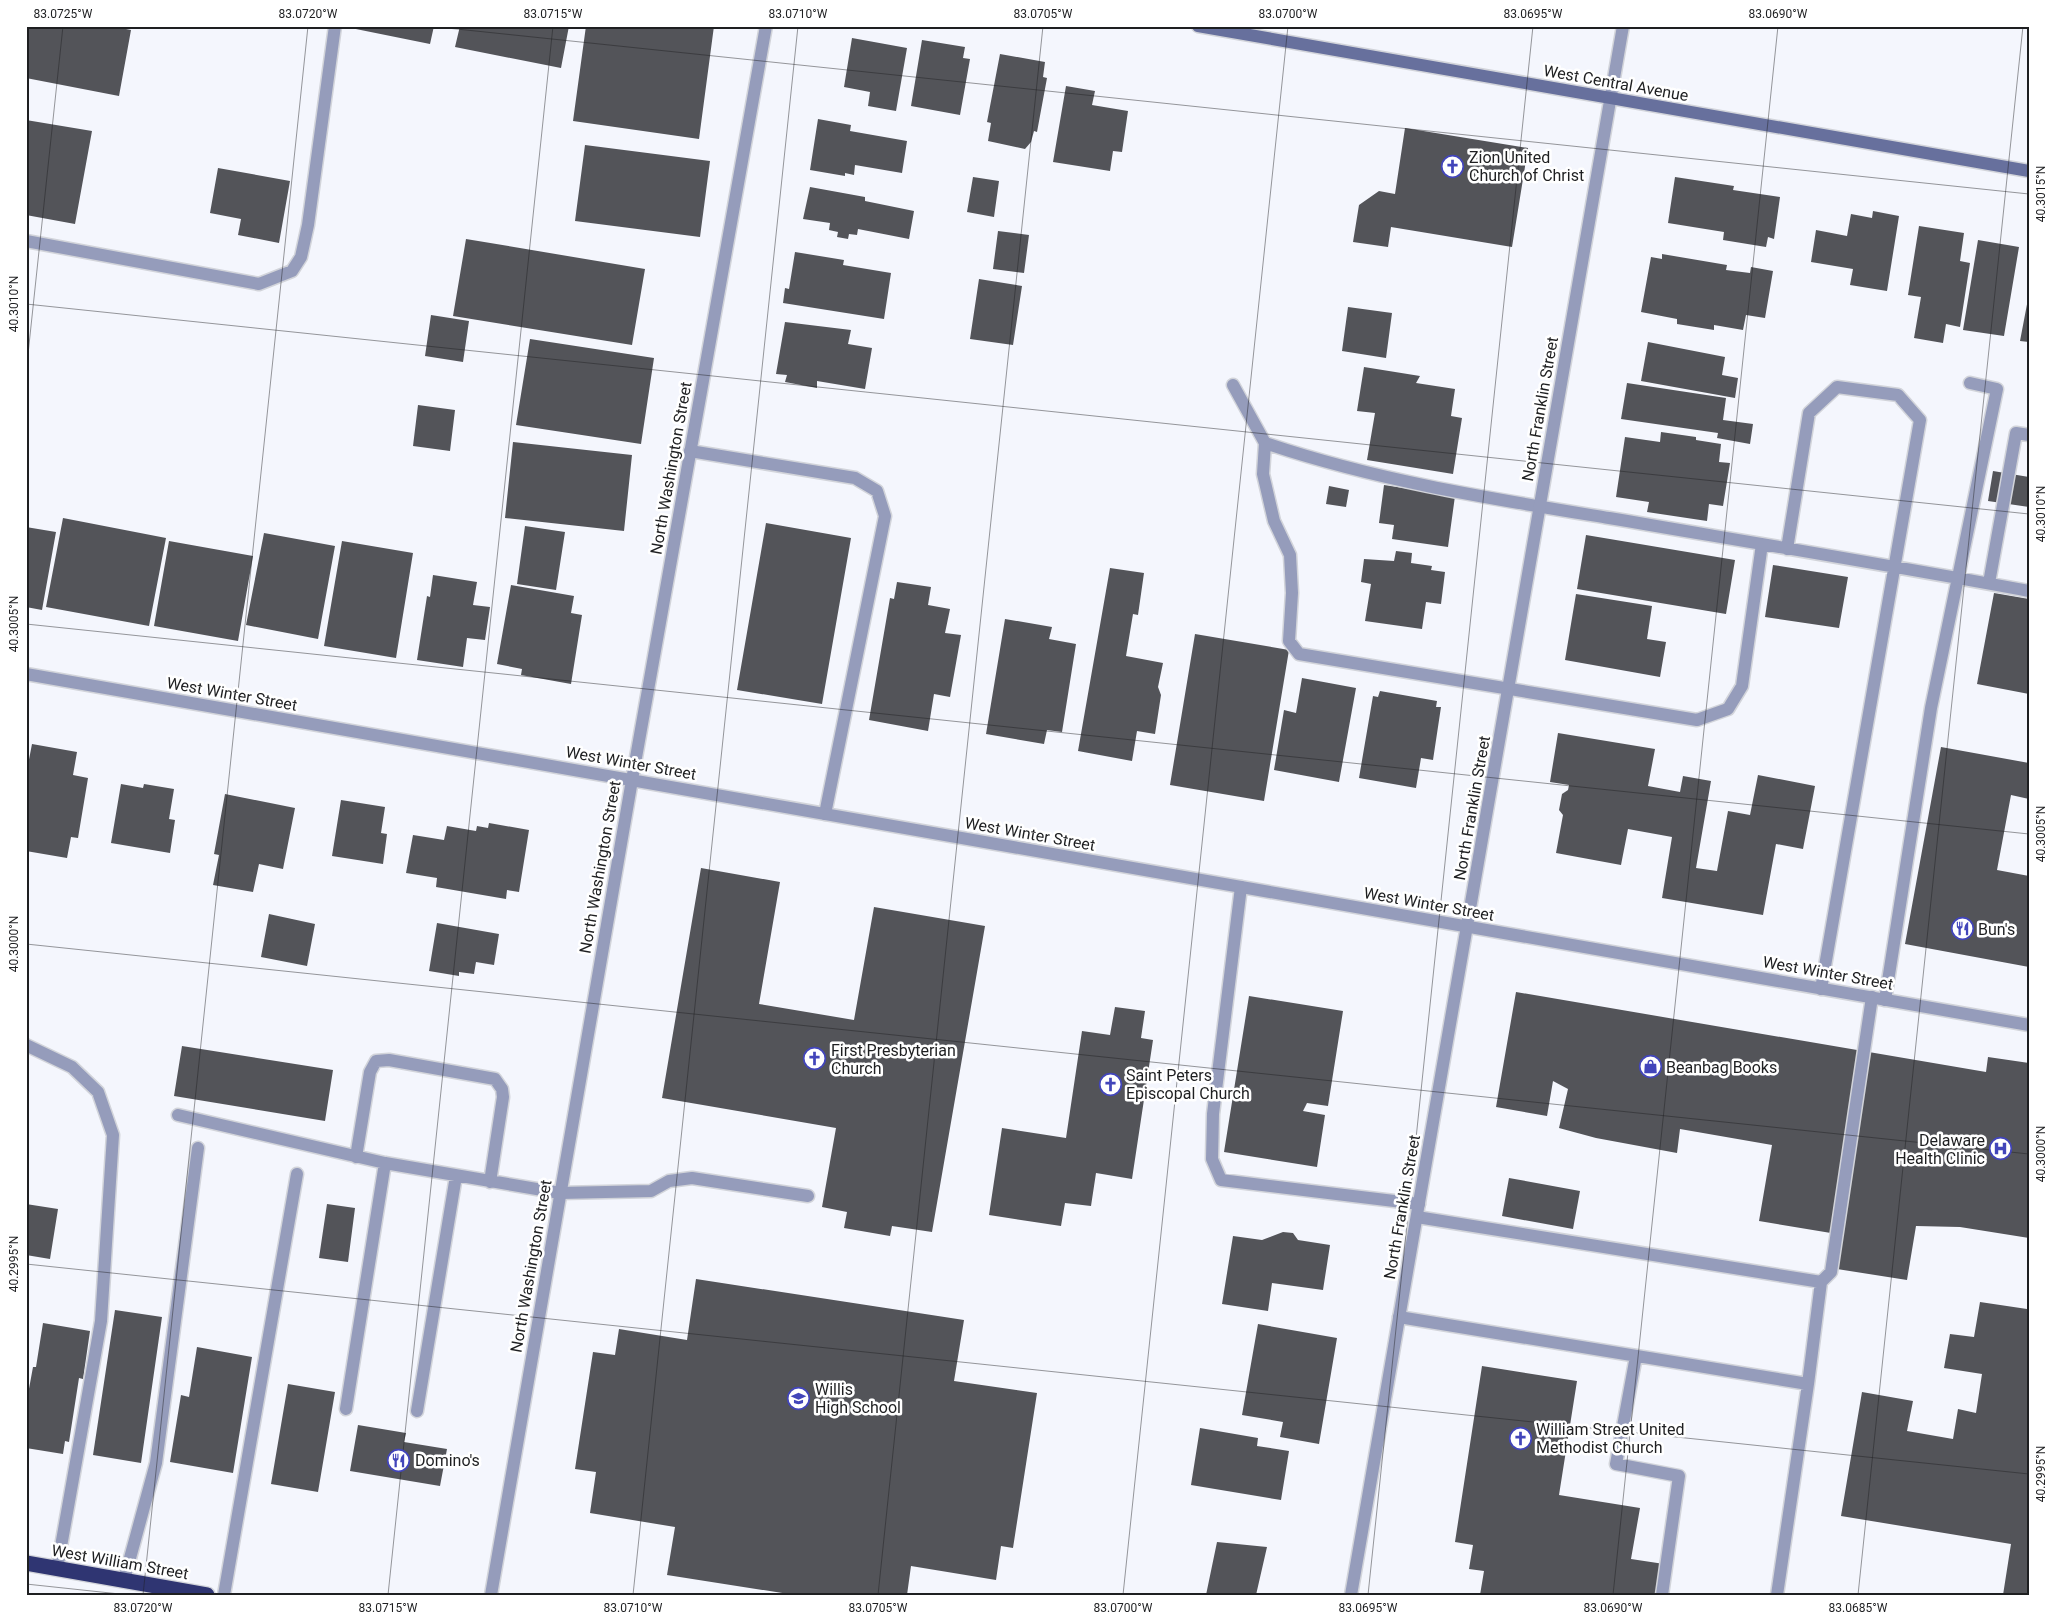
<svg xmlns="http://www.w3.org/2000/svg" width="2055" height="1621" viewBox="0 0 2055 1621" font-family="Roboto,sans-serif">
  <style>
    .building { fill: #535459 }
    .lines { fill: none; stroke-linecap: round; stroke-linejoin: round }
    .lane-casing { stroke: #d2d4da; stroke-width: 15 }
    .street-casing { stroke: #d2d4da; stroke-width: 15 }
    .secondary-casing { stroke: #d2d4da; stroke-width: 15 }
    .highway-casing { stroke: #d2d4da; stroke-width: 18 }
    .lane { stroke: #959cbb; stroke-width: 12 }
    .street { stroke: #959cbb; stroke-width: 12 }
    .secondary { stroke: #67709d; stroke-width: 12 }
    .highway { stroke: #2f3572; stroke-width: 15 }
    .ticks { fill: none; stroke: #1e1f21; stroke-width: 1; stroke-opacity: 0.45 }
    .labels { text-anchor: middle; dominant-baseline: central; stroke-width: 5; stroke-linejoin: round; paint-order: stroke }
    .street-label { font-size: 16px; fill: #1e1f21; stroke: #fff }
    .poi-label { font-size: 16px; fill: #1e1f21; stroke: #fff; text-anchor: start }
    .neatline { fill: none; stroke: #1e1f21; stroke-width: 2 }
    .ticks-label { font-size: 12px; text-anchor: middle; fill: #1e1f21 }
  </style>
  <rect width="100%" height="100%" fill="#f4f6fd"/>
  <path class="building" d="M26,26H111L131,30L119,96L26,78Z
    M341,26H434L430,44Z
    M460,26H569L561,68L455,47Z
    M586,26H714L699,139L573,121Z
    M852,38L907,48L896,111L868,106L870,92L844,87Z
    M922,40L965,47L963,58L970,59L960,115L911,106Z
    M1000,54L1045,62L1043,77L1047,78L1037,132L1034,131L1031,142L1025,149L988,141L991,123L987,122Z
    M1066,86L1095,91L1092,105L1128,111L1122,152L1113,151L1110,171L1053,162Z
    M818,119L851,125L850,131L907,141L902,173L855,165L854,175L845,173V176L810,170Z
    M26,120L92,131L75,224L26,215Z
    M1405,128L1528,148L1512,247L1391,227L1388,247L1353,242L1359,205L1379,191L1395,194Z
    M585,145L710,161L700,237L575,221Z
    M218,168L290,181L279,243L238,235L241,219L210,213Z
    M973,177L999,181L994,217L967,212Z
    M1675,177L1734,186L1733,190L1780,197L1774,239L1768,237L1766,247L1723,240L1724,232L1668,223Z
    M810,187L865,197V201L914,211L909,239L858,229L857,235L849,234L848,239L837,237L838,232L829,230L830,223L803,219Z
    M1873,211L1899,216L1887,291L1850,285L1853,269L1811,262L1816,230L1847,236L1851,214L1872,218Z
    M1919,226L1964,233L1960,261L1970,263L1960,327L1946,324L1943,343L1914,338L1921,297L1908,295Z
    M998,231L1029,235L1024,273L993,269Z
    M466,239L645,269L632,345L453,316Z
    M1978,240L2019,247L2004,336L1963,330Z
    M795,252L844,260L843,265L891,273L884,319L783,303L785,288L789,289Z
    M1662,254L1727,265L1726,270L1750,273L1751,267L1773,271L1765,318L1746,315L1743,330L1714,325V330L1677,324V319L1641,312L1651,257L1662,259Z
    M979,279L1022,286L1013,345L970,339Z
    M2028,299H2029V342L2020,341Z
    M1348,307L1392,313L1386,358L1342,351Z
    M431,315L469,321L463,362L425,356Z
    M785,322L851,330L848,344L872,348L865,389L817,381V388L785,382L787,375L776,374Z
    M530,339L654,358L641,444L516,425Z
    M1648,342L1725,357L1722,375L1738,378L1735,398L1641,381Z
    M1364,367L1420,376L1416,383L1455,389L1451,416L1462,418L1453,474L1367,460L1375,413L1357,411Z
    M1627,383L1726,398L1723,420L1753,424L1750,444L1717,438L1718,433L1621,419Z
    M418,405L455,410L450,451L413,446Z
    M1661,432L1696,437V440L1721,444L1719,462L1730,463L1723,506L1709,504L1707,521L1647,512L1649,502L1616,497L1625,437L1660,442Z
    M513,442L632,455L624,531L505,518Z
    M1993,471L2029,477V507L1988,501Z
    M1384,485L1455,496L1448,547L1392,539L1394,525L1379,523Z
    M1329,486L1349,490L1346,507L1326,504Z
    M63,518L166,538L149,626L46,607Z
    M766,523L851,538L822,704L737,690Z
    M525,526L565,532L556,590L517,584Z
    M26,527L56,532L42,610L26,607Z
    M264,533L335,546L318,639L246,625Z
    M1586,535L1735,560L1726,614L1577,589Z
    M169,541L253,556L238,641L154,626Z
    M342,541L413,553L396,658L324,646Z
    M1396,551L1412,553L1411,563L1432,566L1431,570L1445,572L1441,604L1426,602L1422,629L1365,621L1371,584L1361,582L1364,559L1394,561Z
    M1773,565L1848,577L1839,628L1765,617Z
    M1110,568L1144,573L1138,615L1133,614L1126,656L1163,663L1158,687L1161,695L1155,734L1137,731L1132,761L1078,751Z
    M433,575L477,582L473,605L490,607L485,640L467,638L463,667L417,660L427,596L430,597Z
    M897,582L931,587L928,605L950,609L945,633L961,635L950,697L934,694L928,731L869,720L890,598L894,599Z
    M511,585L574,596L571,613L582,615L571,684L521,675L522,669L497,664Z
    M1994,593L2029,599V694L1977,684Z
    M1576,594L1652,606L1647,639L1666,642L1660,677L1565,660Z
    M1005,619L1052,627L1049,639L1076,644L1062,732L1047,730L1044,744L986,734Z
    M1195,634L1289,650L1264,801L1170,785Z
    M1302,678L1356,688L1339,782L1274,770L1284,710L1296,713Z
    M1380,691L1437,701L1436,707H1441L1433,760L1421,758L1416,788L1359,778L1373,696L1378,697Z
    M1558,733L1655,749L1648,786L1680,792L1683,776L1711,781L1696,868L1717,871L1728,811L1750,815L1758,775L1815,786L1803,849L1776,844L1763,915L1662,898L1672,837L1628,829L1621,865L1556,853L1563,815L1559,810L1562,794L1568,790L1569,785L1550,782Z
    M32,744L77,752L73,775L88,778L78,838L71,837L67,858L26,851V775Z
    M1941,747L2029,763V799L2011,795L1997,870L2029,876V967L1905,944Z
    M121,784L143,788L144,784L174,789L169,819L175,820L170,853L111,843Z
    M225,794L295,808L283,869L259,864L253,892L213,885L219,855L214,854Z
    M341,800L385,807L381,833L387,834L383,864L332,856Z
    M489,823L529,830L519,892L507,890L506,899L436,887L437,878L406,873L413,835L444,840L447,826L476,831L477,826L488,828Z
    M701,868L780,882L759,1004L854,1020L874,907L985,926L932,1232L892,1226L890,1236L844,1228L847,1212L822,1207L836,1128L662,1098Z
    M269,914L315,924L307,966L261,957Z
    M437,923L499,934L494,965L476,962L474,974L459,972V976L429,971Z
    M1516,992L1986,1072L1988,1057L2029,1063V1238L1960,1227L1916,1226L1907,1280L1837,1269L1843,1235L1759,1221L1772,1145L1680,1129L1677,1153L1596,1138L1559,1128L1568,1089L1553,1081L1547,1116L1496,1107Z
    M1249,996L1343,1011L1328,1106L1307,1103L1303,1111L1325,1115L1317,1167L1224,1152Z
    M1115,1007L1145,1011L1141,1038L1153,1040L1132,1179L1096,1173L1091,1206L1065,1203L1061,1226L989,1215L1002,1128L1066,1138L1082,1031L1110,1035Z
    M182,1046L333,1070L325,1121L174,1096Z
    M1509,1178L1580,1191L1573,1229L1502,1216Z
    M26,1204L58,1209L50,1259L26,1255Z
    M327,1204L355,1208L348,1262L319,1258Z
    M1283,1232L1293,1233L1298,1240L1330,1245L1323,1290L1272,1283L1268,1311L1222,1304L1233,1236L1262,1240Z
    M696,1279L964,1320L954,1381L1037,1393L1013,1548L1001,1546L996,1580L911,1566L907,1595H795L667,1575L675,1527L590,1513L596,1472L575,1469L593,1352L615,1355L619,1329L687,1340Z
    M1980,1302L2027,1309L2029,1302V1595H2003L2011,1544L1841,1516L1862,1392L1913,1401L1907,1431L1953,1439L1958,1409L1976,1413L1982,1374L1944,1368L1950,1334L1974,1337Z
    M115,1310L162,1317L141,1463L93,1455Z
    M43,1323L90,1331L83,1379L79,1378L69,1442L65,1441L63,1454L26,1448V1405L33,1367H36Z
    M1258,1324L1337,1338L1319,1444L1280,1437L1283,1422L1242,1415Z
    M197,1347L252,1357L233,1473L170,1462L181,1395L189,1397Z
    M1482,1366L1577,1381L1559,1495L1640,1508L1631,1559L1664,1564L1659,1595H1480L1484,1571L1469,1569L1473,1545L1455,1542Z
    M288,1384L335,1392L318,1492L271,1484Z
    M358,1425L406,1433L404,1442L447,1449L440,1486L350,1471Z
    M1200,1428L1258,1438L1257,1446L1289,1451L1281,1500L1191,1485Z
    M1217,1542L1267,1547L1256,1595H1206Z"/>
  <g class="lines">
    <defs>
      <path id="lane" d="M26,241L259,284L292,271L301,257L308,225L335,26
        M1233,385L1265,443L1263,474L1274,521L1290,555L1292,593L1289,641L1299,654L1697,720L1728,709L1742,686L1762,544
        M1265,443C1377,481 1493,499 1609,518C1749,542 1889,565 2029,591
        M690,451L855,478L877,491L885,516L825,814
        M1787,549L1809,413L1837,387L1898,395L1920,420L1821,989
        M1989,583L2016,433L2029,435
        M1241,887L1213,1114L1212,1159L1221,1180L1419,1204
        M1885,1000L1931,708L1997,389L1970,383
        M26,1045L72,1067L98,1092L113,1135L101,1321L57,1569
        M178,1115L385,1163L560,1193L651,1191L669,1181L692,1178L808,1196
        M356,1157L370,1072L376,1061L389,1060L495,1079L502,1089L503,1097L490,1182
        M1821,1282L1831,1272L1872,997
        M1399,1317L1808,1384L1821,1282L1417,1217
        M1636,1356L1616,1464L1679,1476L1662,1595
        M346,1409L385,1163
        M417,1411L456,1176
        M124,1580L156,1463L198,1148
        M224,1595L297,1174
        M1777,1595L1808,1384"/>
      <path id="street" d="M26,674L2029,1025
        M491,1595L632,780L766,26
        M1351,1595L1623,26"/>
      <path id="secondary" d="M1198,26L2029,171"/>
      <path id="highway" d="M26,1563L207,1595"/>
    </defs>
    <use href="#lane" class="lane-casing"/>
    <use href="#street" class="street-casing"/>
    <use href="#secondary" class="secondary-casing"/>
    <use href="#highway" class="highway-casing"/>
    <use href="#lane" class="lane"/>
    <use href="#street" class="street"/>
    <use href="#secondary" class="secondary"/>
    <use href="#highway" class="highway"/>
  </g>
  <path class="ticks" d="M428,26L2029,194M26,304L2029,514M26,373L63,26M26,624L2029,834M26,944L2029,1154M26,1264L2029,1474M26,1584L129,1595M143,1595L308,26M388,1595L553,26M633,1595L798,26M878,1595L1043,26M1123,1595L1288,26M1368,1595L1533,26M1613,1595L1778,26M1858,1595L2023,26"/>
  <defs>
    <symbol id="church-ring" viewBox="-11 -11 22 22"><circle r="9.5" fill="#fff" stroke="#4245ba" stroke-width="1.5"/><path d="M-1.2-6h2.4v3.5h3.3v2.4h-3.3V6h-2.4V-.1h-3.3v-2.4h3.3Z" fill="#4245ba"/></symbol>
    <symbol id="restaurant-ring" viewBox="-11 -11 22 22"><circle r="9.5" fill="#fff" stroke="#4245ba" stroke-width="1.5"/><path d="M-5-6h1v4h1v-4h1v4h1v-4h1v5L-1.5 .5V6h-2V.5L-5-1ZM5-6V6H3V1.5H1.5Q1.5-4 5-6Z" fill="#4245ba"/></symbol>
    <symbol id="shop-ring" viewBox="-11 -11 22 22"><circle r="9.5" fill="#fff" stroke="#4245ba" stroke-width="1.5"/><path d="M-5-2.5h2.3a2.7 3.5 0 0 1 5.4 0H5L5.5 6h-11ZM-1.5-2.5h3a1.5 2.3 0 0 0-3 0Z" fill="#4245ba"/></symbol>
    <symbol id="hospital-ring" viewBox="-11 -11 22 22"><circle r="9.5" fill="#fff" stroke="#4245ba" stroke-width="1.5"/><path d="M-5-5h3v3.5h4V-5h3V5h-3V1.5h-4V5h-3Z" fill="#4245ba"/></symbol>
    <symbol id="school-ring" viewBox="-11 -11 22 22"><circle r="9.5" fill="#fff" stroke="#4245ba" stroke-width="1.5"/><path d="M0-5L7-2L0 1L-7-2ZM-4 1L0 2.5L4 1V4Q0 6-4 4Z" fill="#4245ba"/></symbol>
  </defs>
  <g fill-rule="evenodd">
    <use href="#church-ring" x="1440" y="154" width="25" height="25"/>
    <use href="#restaurant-ring" x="1950" y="916" width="25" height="25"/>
    <use href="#church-ring" x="802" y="1046" width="25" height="25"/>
    <use href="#shop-ring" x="1638" y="1054" width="25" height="25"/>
    <use href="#church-ring" x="1098" y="1072" width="25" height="25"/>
    <use href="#hospital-ring" x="1988" y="1136" width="25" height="25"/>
    <use href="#school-ring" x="786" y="1386" width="25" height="25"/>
    <use href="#church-ring" x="1508" y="1426" width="25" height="25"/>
    <use href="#restaurant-ring" x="386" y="1448" width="25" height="25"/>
  </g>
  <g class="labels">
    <g class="street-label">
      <text transform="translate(1616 83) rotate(10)">West Central Avenue</text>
      <text transform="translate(1540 409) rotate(-80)">North Franklin Street</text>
      <text transform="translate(671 468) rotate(-80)">North Washington Street</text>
      <text transform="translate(232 694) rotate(10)">West Winter Street</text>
      <text transform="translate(631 763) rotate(10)">West Winter Street</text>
      <text transform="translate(1472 808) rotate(-80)">North Franklin Street</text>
      <text transform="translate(1030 834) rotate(10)">West Winter Street</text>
      <text transform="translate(600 867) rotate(-80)">North Washington Street</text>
      <text transform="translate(1429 904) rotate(10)">West Winter Street</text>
      <text transform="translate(1828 973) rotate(10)">West Winter Street</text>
      <text transform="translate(1402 1207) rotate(-80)">North Franklin Street</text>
      <text transform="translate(531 1266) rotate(-80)">North Washington Street</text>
      <text transform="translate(120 1562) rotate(10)">West William Street</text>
    </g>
    <g class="poi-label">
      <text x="1469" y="157">Zion United<tspan x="1469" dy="18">Church of Christ</tspan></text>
      <text x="1978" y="929">Bun's</text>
      <text x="831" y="1050">First Presbyterian<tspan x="831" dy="18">Church</tspan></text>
      <text x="1666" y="1067">Beanbag Books</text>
      <text x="1126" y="1075">Saint Peters<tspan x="1126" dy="18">Episcopal Church</tspan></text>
      <text x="1985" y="1140" text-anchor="end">Delaware<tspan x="1985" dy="18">Health Clinic</tspan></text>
      <text x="815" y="1389">Willis<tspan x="815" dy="18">High School</tspan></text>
      <text x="1536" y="1429">William Street United<tspan x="1536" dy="18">Methodist Church</tspan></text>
      <text x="415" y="1460">Domino's</text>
    </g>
  </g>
  <rect width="2055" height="1621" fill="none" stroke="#ffffff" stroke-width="55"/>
  <rect x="28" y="28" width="2000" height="1566" class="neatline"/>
  <g class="ticks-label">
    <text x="63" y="18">83.0725°W</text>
    <text x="308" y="18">83.0720°W</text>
    <text x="553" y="18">83.0715°W</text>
    <text x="798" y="18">83.0710°W</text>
    <text x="1043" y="18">83.0705°W</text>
    <text x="1288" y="18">83.0700°W</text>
    <text x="1533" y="18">83.0695°W</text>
    <text x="1778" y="18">83.0690°W</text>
    <text transform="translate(2041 194) rotate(-90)" y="4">40.3015°N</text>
    <text transform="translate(14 304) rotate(-90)" y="4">40.3010°N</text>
    <text transform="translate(2041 514) rotate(-90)" y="4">40.3010°N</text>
    <text transform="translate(14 624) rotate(-90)" y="4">40.3005°N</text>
    <text transform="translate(2041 834) rotate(-90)" y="4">40.3005°N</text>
    <text transform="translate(14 944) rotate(-90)" y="4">40.3000°N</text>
    <text transform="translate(2041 1154) rotate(-90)" y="4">40.3000°N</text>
    <text transform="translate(14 1264) rotate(-90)" y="4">40.2995°N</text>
    <text transform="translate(2041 1474) rotate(-90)" y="4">40.2995°N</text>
    <text x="143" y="1612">83.0720°W</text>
    <text x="388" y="1612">83.0715°W</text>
    <text x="633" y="1612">83.0710°W</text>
    <text x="878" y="1612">83.0705°W</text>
    <text x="1123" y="1612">83.0700°W</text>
    <text x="1368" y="1612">83.0695°W</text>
    <text x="1613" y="1612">83.0690°W</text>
    <text x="1858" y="1612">83.0685°W</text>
  </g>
</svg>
